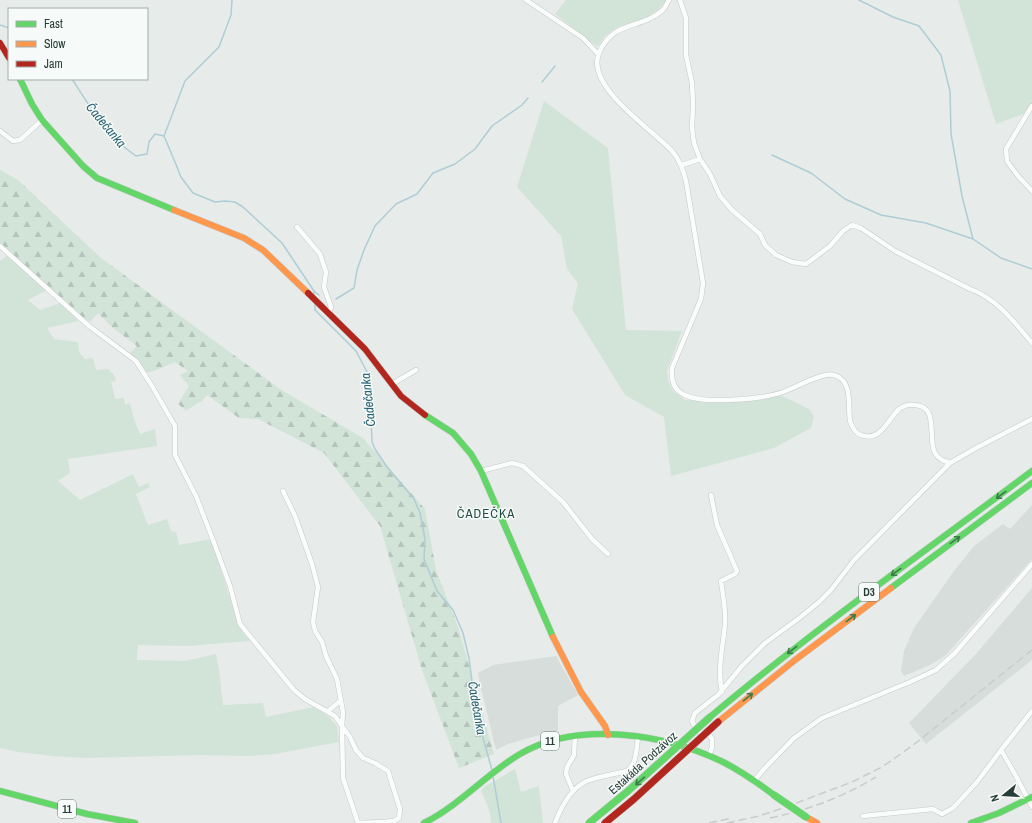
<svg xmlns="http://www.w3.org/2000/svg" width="1032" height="823" viewBox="0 0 1032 823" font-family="'Archivo Narrow',sans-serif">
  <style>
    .built { fill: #d6ddda }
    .green { fill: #d2e3d8 }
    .forest { fill: url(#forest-firs) }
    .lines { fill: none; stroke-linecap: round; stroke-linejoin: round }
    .stream { stroke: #aecdd4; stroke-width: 1.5 }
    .street-casing { stroke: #c4c9c7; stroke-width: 5.5 }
    .fast-casing { stroke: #c4cac8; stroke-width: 7 }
    .slow-casing { stroke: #c4cac8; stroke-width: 7 }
    .jam-casing { stroke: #c4cac8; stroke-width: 7 }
    .street { stroke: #fbfcfc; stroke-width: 4.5 }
    .fast { stroke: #63d668; stroke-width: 6 }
    .slow { stroke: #ff974d; stroke-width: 6 }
    .jam { stroke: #b3261e; stroke-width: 6 }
    .rail { stroke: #c8cccb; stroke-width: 1.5; stroke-dasharray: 8 4; stroke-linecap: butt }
    .fast-bridge-casing { stroke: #c3cac8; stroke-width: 8; stroke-linecap: butt }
    .jam-bridge-casing { stroke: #c3cac8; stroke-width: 8; stroke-linecap: butt }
    .fast-bridge { stroke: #63d668; stroke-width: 7 }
    .jam-bridge { stroke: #b3261e; stroke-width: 7 }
    .oneway { stroke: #3f7a4b }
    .labels { text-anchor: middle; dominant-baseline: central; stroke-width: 3; stroke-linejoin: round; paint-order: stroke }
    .shield { fill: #f6faf8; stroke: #657672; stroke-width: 1 }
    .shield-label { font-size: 11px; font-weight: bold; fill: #273d38 }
    .street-label { font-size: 12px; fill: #273d38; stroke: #f6faf8 }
    .water-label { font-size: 13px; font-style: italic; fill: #276273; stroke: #f6faf8 }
    .neighbourhood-label { font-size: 13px; letter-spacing: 1px; fill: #254d46; stroke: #f6faf8 }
  </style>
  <defs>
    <pattern id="forest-firs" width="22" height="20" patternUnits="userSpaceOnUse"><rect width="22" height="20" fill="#d2e3d8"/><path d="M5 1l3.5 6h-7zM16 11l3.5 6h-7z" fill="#b4c4ba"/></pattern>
  </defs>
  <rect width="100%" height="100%" fill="#e7ecea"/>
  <path class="built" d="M1032,505V559L945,656L930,665L904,676L901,671L904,651L914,628L954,571L974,546L1003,524L1010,529Z
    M1032,588V660L926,744L909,723L975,655Z
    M556,656L578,695L558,706V731L532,737L508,744L496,750L480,684L478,673L493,665Z"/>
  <path class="green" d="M566,0H667L659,9L648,17L620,26L605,36L598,47L555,14Z
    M958,0H1032V111L996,124Z
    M544,101L608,148L626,330L682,331L667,371L668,381L673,391L685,400L728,401L760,400L780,395L809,409L814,416L811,428L774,448L671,476L664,417L625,395L572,309L578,283L567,269L561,236L517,187Z
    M7,256L47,290L28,300L40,310L60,303L79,321L47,328L54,339L78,342L79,352L85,359L93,358L96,370L108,369L114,375L116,381L111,382L115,399L124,398L125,405L130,403L134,419L140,434L155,429L157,446L68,459L70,473L58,481L80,500L133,474L139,487L148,483L150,487L136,494L148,525L167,519L171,531L176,532L179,545L211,539L239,626L244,634L250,641L188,646L138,645L137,660L185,661L216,654L219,670L223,705L263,703L266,717L313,707L328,716L337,726L339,742L275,754L248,756L200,755L87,758L53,756L18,752L0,748V261Z
    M515,769L521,792L539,786L543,823H491C491,812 486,801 481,791L484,787Z"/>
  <path class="forest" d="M0,170L18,180L101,258L283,391L363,438L425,509L436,570L458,627L494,754L459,768L422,670L380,526L324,453L258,419L239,418L207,395L201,402L198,403L186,411L178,404L189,386L180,375L188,371L175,362L154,371L147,372L129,354L137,346L113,328L98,313L90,322L78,315L0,243Z"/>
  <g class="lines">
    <path class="stream" d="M859,0L893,17L919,26L941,55L950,91L951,134L962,196L973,239
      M0,25L9,28
      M72,79C90,107 108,137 136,156L147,154L149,142L155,134L164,136L175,162L181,177L193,193L215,202L225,201L235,202L243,207L282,243L314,291V296
      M542,82L555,66
      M164,136L185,81L219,47L231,15L232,0
      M772,155L811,173L845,199L881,215L926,223L973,239L1001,258L1032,269
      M315,292L319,295
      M336,299L354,288L357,270L364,250L375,226L396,204L417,194L433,173L455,164L475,149L492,126L522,105L528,98
      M315,304V310L356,351L367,372L370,392L372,442L375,449L387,467L414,499L420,513L425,539L424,559L437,591L453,610L463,633L469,658L476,713L492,770
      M493,776L501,823"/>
    <defs>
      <path id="street" d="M526,0L583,38L598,54
        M669,0C667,3 665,8 663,10C640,30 613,20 599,53C585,87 653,130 672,151C680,160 683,170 686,181L703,283L701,299L672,368C671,378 673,389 683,394C701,405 763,399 783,392C797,387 811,378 826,375C831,374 836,375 840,378C852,386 848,408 850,421C852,427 855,433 861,435C880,443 888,419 899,409C903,406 908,404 914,405C940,405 927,440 935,453C938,459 944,461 950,463
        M680,0L686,18V55L692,83L693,105L692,128L694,143L700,159L710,174L720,196L732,210L760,234L765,245L776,255L792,262L806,264L830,246L843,231L852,225L861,228L895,251L968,288C996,298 1013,320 1032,343
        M1032,106L1006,149L1007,161L1018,176L1032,191
        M0,131L13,141L20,140L42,120
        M682,165L700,159
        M297,227L320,254L326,272L324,287L331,307L329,313
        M0,246L89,326L136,361L152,386L175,426V455L196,496L213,540L230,586L240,624L294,690L305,699L335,716L342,726L343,778L358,823
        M392,384L416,370
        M481,471L512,463L523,466L563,502L592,539L608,554
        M283,491L295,516L312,564L318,587L313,622L315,631L322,642L326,656L337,679L343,712L342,726L350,737L356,750L363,758L375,763L388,771L400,809L399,818L394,821L383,822L358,823
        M711,495L717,525L737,571L735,574L721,581C723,596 726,610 725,624C723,647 717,669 722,692
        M328,711L340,701
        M1001,750L1016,776L1032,807
        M709,756L712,747V739L710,736L700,732L695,727L692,721L695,713L718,695L742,666L765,643L798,619L819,602L831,590L854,560L950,463L976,448L1032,419
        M754,781L764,769L794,738L822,718L910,682L936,670L954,654L1032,564
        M573,791L566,774L567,767L574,755L575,736
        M863,816L933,809L942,814L953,808L977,782L1001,750L1032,711
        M555,823C561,807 571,788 587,781C599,776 615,774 627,771C637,763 636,750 638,738"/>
      <path id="fast" d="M20,79L32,104L42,120L83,166L97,178L174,210
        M425,415L453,433L471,454L481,471L553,637
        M891,588L1032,483
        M710,717C813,630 924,552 1032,471
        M0,791L87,814L135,823
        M424,823C460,805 486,774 520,754C578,720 665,734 723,762C741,771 758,783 774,795
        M971,823L999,813L1032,797"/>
      <path id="slow" d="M174,210L244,238L263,250L308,293
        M553,637L581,692L605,726L608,735
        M718,722L795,660L891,588
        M806,817L817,823"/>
      <path id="jam" d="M0,43L9,58
        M308,293L365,349L401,396L425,415"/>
    </defs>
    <use href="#street" class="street-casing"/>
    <use href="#fast" class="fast-casing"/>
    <use href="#slow" class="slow-casing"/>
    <use href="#jam" class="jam-casing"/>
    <use href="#street" class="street"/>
    <use href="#fast" class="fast"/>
    <use href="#slow" class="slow"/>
    <use href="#jam" class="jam"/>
    <path class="rail" d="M770,818C808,810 843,797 876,777
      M709,823L732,818
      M727,823L759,816L783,808L852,782L882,767L912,746L1032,650"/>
    <defs>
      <path id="fast-bridge" d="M774,795L806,817
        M589,823L628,791L710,717"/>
      <path id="jam-bridge" d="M605,823L634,799L718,722"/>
    </defs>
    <use href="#fast-bridge" class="fast-bridge-casing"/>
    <use href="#jam-bridge" class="jam-bridge-casing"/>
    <use href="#fast-bridge" class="fast-bridge"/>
    <use href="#jam-bridge" class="jam-bridge"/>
  </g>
  <defs><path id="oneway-shaft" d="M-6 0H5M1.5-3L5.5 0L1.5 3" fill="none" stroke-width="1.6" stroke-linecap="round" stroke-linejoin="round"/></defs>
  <g class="oneway">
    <use href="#oneway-shaft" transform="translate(1001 495) rotate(143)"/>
    <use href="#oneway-shaft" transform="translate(955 540) rotate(-36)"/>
    <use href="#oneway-shaft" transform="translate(896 572) rotate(144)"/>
    <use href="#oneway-shaft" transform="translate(851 618) rotate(-37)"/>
    <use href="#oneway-shaft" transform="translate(792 650) rotate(142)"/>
    <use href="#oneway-shaft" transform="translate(748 697) rotate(-39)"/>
    <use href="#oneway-shaft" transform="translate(640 781) rotate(138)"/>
  </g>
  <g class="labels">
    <g class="shield">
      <rect x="859" y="583" width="20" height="18" rx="3"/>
      <rect x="541" y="732" width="18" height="18" rx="3"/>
      <rect x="58" y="800" width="18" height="18" rx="3"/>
    </g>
    <g class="shield-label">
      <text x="869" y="592">D3</text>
      <text x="550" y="741">11</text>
      <text x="67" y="809">11</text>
    </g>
    <g class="street-label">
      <text transform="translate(643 763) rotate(-42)">Estakáda Podzávoz</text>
    </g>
    <g class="water-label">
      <text transform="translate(106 125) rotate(50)">Čadečanka</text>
      <text transform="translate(368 400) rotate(-96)">Čadečanka</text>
      <text transform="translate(477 708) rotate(80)">Čadečanka</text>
    </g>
    <g class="neighbourhood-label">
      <text x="486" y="513">ČADEČKA</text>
    </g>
  </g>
  <rect x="8" y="8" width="140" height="72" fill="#f6faf8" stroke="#a3aeab"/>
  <rect x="16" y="21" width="20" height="6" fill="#63d668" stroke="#a3aeab"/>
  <text x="44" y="28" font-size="12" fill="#273d38">Fast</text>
  <rect x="16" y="41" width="20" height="6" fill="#ff974d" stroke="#a3aeab"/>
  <text x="44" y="48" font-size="12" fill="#273d38">Slow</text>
  <rect x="16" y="61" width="20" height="6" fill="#b3261e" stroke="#a3aeab"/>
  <text x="44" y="68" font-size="12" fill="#273d38">Jam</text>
  <g transform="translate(1004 795) rotate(252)" stroke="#f6faf8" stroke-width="3" paint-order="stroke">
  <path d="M0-3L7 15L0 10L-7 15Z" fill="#273d38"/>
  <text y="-6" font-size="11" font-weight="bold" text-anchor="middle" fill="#273d38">N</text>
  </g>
</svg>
